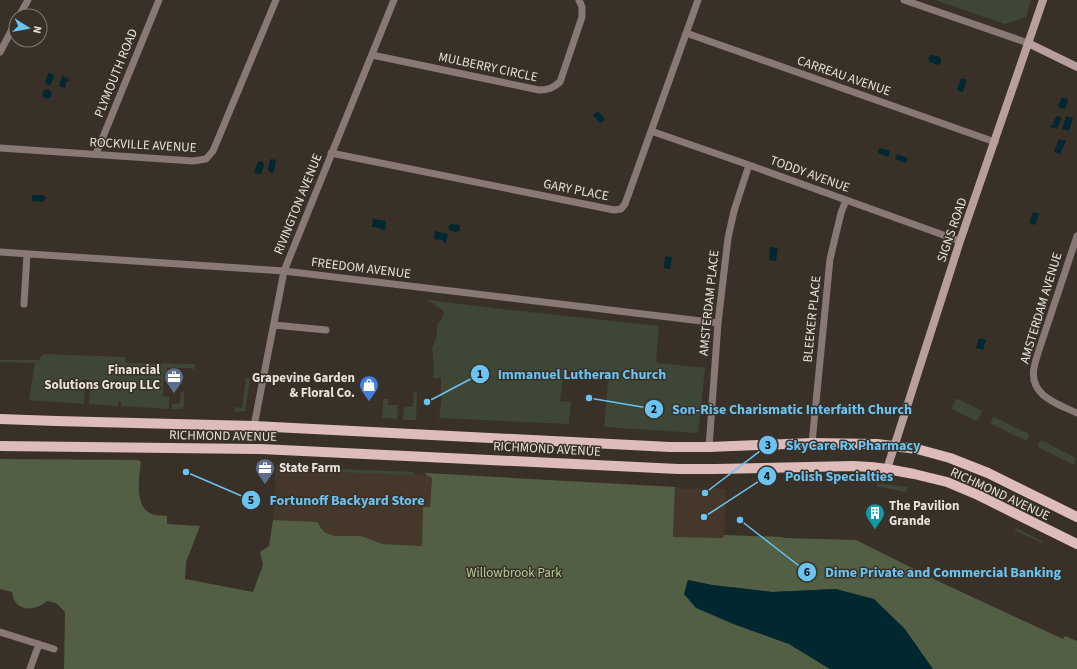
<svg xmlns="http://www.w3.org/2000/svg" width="1077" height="669" viewBox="0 0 1077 669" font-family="'Source Sans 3',sans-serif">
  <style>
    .commercial { fill: #45382a }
    .green { fill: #3e4636 }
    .forest { fill: #525f45 }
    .water { fill: #012730 }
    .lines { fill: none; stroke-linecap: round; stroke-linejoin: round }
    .street { stroke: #887876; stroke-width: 7 }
    .secondary { stroke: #b89e9c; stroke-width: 8 }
    .primary { stroke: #ddbcb9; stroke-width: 10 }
    .labels { text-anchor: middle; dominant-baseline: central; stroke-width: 3; stroke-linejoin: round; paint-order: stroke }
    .street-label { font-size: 13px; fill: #e7e2db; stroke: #393127 }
    .poi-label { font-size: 13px; font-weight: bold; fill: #e7e2db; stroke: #393127; text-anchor: end }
    .park-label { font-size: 13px; fill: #b3cc99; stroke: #393127 }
    .leader { fill: none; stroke: #6ac3f1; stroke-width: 1.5 }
    .callout-dot { fill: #6ac3f1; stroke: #393127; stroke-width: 1.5 }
    .mark-label { font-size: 12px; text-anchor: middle; font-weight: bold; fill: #111 }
    .callout-label { font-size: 14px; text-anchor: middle; font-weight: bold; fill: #6ac3f1; stroke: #393127; stroke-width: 3; stroke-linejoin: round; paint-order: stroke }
  </style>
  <rect width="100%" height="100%" fill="#393127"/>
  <path class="commercial" d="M276,466L328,468L329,470H338L339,469L414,472V474H425L432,477L430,507H423L422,546L383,544L361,536H334L324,532L317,522L273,520Z
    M675,487L682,488V489H694V488L726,489L724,538L673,537Z"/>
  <path class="green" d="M935,0H1031L1026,17L1005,24Z
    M428,300L511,310L659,326L656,361L658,363L705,368L698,433L604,427L608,382L603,373L564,371L560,401L571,402L569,424L439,418L442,397H441V378H433L434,366L432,348L437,336V325L442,318L444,314L443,310L438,307H436L435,304L429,302Z
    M43,354L125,357L126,363L195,364L194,371L192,368H167V374L164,375L163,396L169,397V409L121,406V403L119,401L118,402V406L89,404L90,380H81V384H85L84,404L29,400L35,363L0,362V360H39L41,356H42Z
    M246,378L250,379L245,411L235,412V407L242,408Z
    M414,391L417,394L416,420H403L404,408L406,407H412L413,405Z
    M181,392H184V406L182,409H172V404H178L180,402Z
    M383,399H388V405H398L397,419L382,418Z
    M956,399H958L982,411L978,420L976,421L952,409V407Z
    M993,417H994L1029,434V436L1027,440H1025L991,424V422Z
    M1041,440L1076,458L1074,464H1072L1038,447L1037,446Z
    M339,469L414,472V475L338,472Z
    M877,483L908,487L907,491L905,492L880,487L877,486Z
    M1016,528L1042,541V543L1016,531L1014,536H1013Z"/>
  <path class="forest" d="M0,459L138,460L141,462C139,476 135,503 148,512C154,516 161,515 167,516V524L200,526L186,562L185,579L253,592L263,565L260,552L269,546L273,520L317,522L324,532L334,536H361L383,544L422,546L423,507H430L432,478L425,474V473L675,487L673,537L723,538L724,535L782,537L784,538L856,540L940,582L1063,639L1065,636L1077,641V669H932L836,589L772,592L712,585L688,580L684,594L731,623L789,644L830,669H64L65,612L56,603L47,601C39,608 27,612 17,604C14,601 13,596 12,592L0,589Z"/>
  <path class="water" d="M931,55H933L940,57L941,61V63L937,65L930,62L928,58Z
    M49,73L53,74L54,76L51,84L49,85L46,83L45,81L48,74Z
    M62,76L68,78L69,80L66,82L65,88L59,86Z
    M961,78L967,80L963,91L962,92L958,91V90H957Z
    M42.5 94a4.5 4.5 0 1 1 9 0a4.5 4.5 0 1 1-9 0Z
    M1062,97L1067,99L1068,100L1065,109L1063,108V109L1060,108V107L1058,106Z
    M598,111L605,120L600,123L593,115Z
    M1057,116L1060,117L1061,119L1057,129L1050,127L1051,125H1053L1055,118Z
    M1066,116L1073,118L1069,131L1062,129Z
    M1059,139L1066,141L1060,154L1054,152Z
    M880,148L890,151L888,157L878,153V150Z
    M897,154L908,158L906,163L895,159Z
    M271,159L276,160V161L274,171L273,173L269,172V170H268L270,160Z
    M260,161L263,162L264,165L261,174H258L255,173L254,171L258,162Z
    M32,195H44V197H46L45,200H44V202L32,201Z
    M1033,212L1039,214L1035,225L1029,223Z
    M373,219L386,221L385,230L380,229V228L372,227Z
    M451,224L459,225L460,227L459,231L456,232L449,230L448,227Z
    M435,231L448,234L446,243L443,242V240L434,239Z
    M770,247L778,248L776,261L769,260Z
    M665,256L672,257L670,269L664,268Z
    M979,338L986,340L983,350L976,348Z
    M688,580L712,585L772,592L836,589L874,599L905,629L933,669H830L789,644L731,623L696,608L684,594Z"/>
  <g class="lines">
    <path class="street" d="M904,0L1028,43
      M19,16L28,0
      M686,33L995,142
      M0,52L16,22
      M372,55L539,90C548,90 553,88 560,82L582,17V7L579,0
      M651,131L749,165L960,241
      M0,148L193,161L206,159L213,151L276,0
      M331,153L614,210L621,209L625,204L698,0
      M96,154L159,0
      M1077,236L1039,350C1037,356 1035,362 1034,368C1029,396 1058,404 1077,413
      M0,252L284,271L718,323
      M24,304L27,254
      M274,325L326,330
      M254,426L284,271L394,0
      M812,443L830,259L841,213L846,200
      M709,447L718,323L728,238L734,211L749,165
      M0,632L54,649
      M30,669L39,644"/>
    <path class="secondary" d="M1028,43L1077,67
      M887,469L960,241L1043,0"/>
    <path class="primary" d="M0,419L56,421L254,426L670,447H709L812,443L877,444L917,449L950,458L988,473L1077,517
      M0,446L261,449L678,469H715L853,466L871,467L887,469L914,474L947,482L978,495L1077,544"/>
  </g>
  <defs>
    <symbol id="office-pin" viewBox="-11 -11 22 30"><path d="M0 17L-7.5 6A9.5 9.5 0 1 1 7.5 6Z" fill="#5c6f8a" stroke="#393127"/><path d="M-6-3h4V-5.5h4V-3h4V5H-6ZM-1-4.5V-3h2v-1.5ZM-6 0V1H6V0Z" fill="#fff"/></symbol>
    <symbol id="shop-pin" viewBox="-11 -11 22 30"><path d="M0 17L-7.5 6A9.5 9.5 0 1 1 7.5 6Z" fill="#3f7fe0" stroke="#393127"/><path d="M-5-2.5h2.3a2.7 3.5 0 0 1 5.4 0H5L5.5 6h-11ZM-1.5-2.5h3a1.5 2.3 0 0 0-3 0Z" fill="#fff"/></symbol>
    <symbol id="building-pin" viewBox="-11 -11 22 30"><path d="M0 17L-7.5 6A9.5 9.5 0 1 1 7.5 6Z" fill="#0f9aa8" stroke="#393127"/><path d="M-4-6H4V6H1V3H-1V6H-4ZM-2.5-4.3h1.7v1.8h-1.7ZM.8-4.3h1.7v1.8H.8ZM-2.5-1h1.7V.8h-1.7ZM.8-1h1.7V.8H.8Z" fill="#fff"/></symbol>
  </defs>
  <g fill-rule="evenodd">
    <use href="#office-pin" x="163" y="366" width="22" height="30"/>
    <use href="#shop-pin" x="358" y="374" width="22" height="30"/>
    <use href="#office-pin" x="254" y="457" width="22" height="30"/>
    <use href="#building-pin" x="864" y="502" width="22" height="30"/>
  </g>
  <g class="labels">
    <g class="street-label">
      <text transform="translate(488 67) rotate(12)">MULBERRY CIRCLE</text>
      <text transform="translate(116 73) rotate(-68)">PLYMOUTH ROAD</text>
      <text transform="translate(844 76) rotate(19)">CARREAU AVENUE</text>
      <text transform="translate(143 145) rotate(3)">ROCKVILLE AVENUE</text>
      <text transform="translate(810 174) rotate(20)">TODDY AVENUE</text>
      <text transform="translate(576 190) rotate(11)">GARY PLACE</text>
      <text transform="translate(298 204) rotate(-68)">RIVINGTON AVENUE</text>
      <text transform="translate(952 230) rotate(-71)">SIGNS ROAD</text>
      <text transform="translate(361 268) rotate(7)">FREEDOM AVENUE</text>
      <text transform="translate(709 303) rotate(-84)">AMSTERDAM PLACE</text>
      <text transform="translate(1041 308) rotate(-73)">AMSTERDAM AVENUE</text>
      <text transform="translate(812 319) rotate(-84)">BLEEKER PLACE</text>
      <text transform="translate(223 436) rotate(1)">RICHMOND AVENUE</text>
      <text transform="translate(547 449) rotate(3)">RICHMOND AVENUE</text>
      <text transform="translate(1000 494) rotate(25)">RICHMOND AVENUE</text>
    </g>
    <g class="poi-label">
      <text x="160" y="370">Financial<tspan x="160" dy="15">Solutions Group LLC</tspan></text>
      <text x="355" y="378">Grapevine Garden<tspan x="355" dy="15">&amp; Floral Co.</tspan></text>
      <text x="279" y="468" text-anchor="start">State Farm</text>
      <text x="889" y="506" text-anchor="start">The Pavilion<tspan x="889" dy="15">Grande</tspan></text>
    </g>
    <g class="park-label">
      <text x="514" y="573">Willowbrook Park</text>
    </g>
  </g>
  <path class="leader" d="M427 402L480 374M589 398L654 409M705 493L768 445M704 517L767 476M186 472L251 500M740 520L807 572"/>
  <g class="callout-dot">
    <circle cx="427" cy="402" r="4"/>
    <circle cx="589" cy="398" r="4"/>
    <circle cx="705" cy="493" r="4"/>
    <circle cx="704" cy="517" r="4"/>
    <circle cx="186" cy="472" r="4"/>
    <circle cx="740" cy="520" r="4"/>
    <circle cx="480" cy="374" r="10"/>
    <circle cx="654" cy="409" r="10"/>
    <circle cx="768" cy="445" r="10"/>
    <circle cx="767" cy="476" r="10"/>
    <circle cx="251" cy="500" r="10"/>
    <circle cx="807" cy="572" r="10"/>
  </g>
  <g class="mark-label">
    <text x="480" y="378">1</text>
    <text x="654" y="413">2</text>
    <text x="768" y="449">3</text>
    <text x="767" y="480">4</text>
    <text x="251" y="504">5</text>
    <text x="807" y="576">6</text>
  </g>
  <g class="callout-label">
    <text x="582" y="379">Immanuel Lutheran Church</text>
    <text x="792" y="414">Son-Rise Charismatic Interfaith Church</text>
    <text x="853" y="450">SkyCare Rx Pharmacy</text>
    <text x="839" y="481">Polish Specialties</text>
    <text x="347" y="505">Fortunoff Backyard Store</text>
    <text x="943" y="577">Dime Private and Commercial Banking</text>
  </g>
  <g transform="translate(28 28) rotate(101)"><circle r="19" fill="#393127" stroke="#7f786f"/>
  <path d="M0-3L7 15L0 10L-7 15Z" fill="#6ac3f1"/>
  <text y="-6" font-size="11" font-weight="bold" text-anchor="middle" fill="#e7e2db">N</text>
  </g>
</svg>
